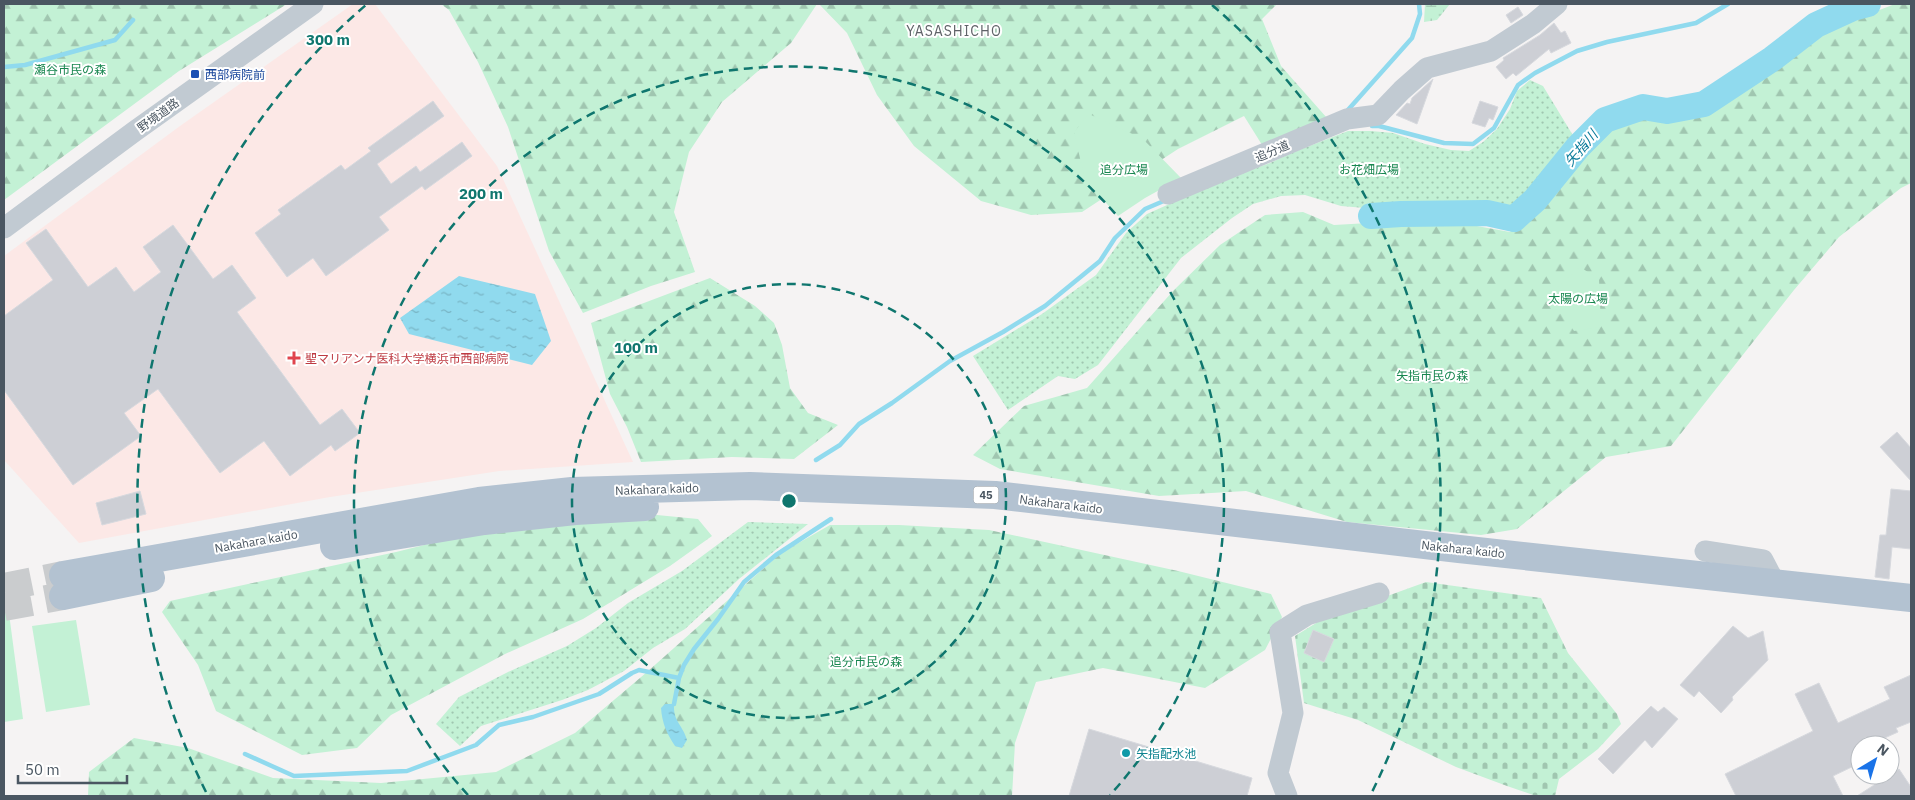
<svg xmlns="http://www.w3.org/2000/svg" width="1915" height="800" viewBox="0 0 1915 800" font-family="'IBM Plex Sans','Noto Sans JP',sans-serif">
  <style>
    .medical { fill: #fce8e6 }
    .grass { fill: url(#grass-dots) }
    .forest { fill: url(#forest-firs) }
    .wetland { fill: url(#wetland-marsh) }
    .cemetery { fill: url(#cemetery-stones) }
    .park { fill: #c3f1d5 }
    .water { fill: url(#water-ripples) }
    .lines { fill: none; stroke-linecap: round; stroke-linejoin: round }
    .stream { stroke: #90daee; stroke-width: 4.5 }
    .river { stroke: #90daee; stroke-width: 26 }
    .building { fill: #cdcfd5; stroke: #d7d9de }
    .major-tunnel { stroke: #caccce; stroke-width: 28; stroke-dasharray: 28 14; stroke-linecap: butt }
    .minor { stroke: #c1cad2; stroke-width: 21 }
    .major { stroke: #b3c2d1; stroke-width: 28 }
    .ring { fill: none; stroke: #0f766e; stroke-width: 2.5; stroke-dasharray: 9 6 }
    .transit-dot { fill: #1a4fb4; stroke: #fff; stroke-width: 2 }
    .health-dot { fill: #e0444e; stroke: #fff; stroke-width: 2 }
    .culture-dot { fill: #0f9aa8; stroke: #fff; stroke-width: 2 }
    .labels { text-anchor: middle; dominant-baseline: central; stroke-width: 4; stroke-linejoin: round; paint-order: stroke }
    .shield { fill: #fff; stroke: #808990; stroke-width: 1 }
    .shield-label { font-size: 11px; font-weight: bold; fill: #4a5661 }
    .park-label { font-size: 12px; fill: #17864f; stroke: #fff }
    .transit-label { font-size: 12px; fill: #164399; stroke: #fff; text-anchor: start }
    .street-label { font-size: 12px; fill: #4a5661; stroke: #fff }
    .health-label { font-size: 12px; fill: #be3a42; stroke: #fff; text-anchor: start }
    .culture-label { font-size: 12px; fill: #0d838f; stroke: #fff; text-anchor: start }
    .neighbourhood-label { font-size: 14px; letter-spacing: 1px; fill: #5f6368; stroke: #fff }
    .water-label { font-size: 14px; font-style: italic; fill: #0c7c9b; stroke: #fff }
    .centre { fill: #0f766e; stroke: #fff; stroke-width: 2.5 }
    .ring-label { font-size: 15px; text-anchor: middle; font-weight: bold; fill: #0f766e; stroke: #fff; stroke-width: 4; stroke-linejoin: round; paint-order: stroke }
  </style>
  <defs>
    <pattern id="grass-dots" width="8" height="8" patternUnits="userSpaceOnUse" patternTransform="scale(1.25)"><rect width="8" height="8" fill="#c3f1d5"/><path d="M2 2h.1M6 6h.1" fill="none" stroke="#a0c6b0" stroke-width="1.8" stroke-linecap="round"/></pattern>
    <pattern id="forest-firs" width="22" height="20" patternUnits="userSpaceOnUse" patternTransform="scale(1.25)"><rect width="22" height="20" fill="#c3f1d5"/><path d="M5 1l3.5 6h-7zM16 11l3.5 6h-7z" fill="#a0c6b0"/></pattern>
    <pattern id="wetland-marsh" width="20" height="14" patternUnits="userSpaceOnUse" patternTransform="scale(1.25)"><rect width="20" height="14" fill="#c3f1d5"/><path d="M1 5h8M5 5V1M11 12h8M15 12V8" fill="none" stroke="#a0c6b0"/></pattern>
    <pattern id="cemetery-stones" width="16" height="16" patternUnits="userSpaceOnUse" patternTransform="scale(1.25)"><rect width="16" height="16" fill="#c3f1d5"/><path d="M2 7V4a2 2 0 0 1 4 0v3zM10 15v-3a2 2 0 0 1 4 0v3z" fill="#a0c6b0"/></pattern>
    <pattern id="water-ripples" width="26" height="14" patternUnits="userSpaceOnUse" patternTransform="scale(1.25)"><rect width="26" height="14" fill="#90daee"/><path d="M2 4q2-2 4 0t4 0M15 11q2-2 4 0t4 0" fill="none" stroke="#78b4c4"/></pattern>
  </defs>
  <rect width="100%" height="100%" fill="#f5f3f3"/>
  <path class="medical" d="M353,4H375L497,166L633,462L499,471L330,497L79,543L4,460V256L180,126Z"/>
  <path class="grass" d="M1530,80L1543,86L1577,142L1558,169L1524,202L1504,210L1470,208H1365L1341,206L1305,195L1281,196L1253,204L1232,218L1181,258L1098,365L1075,379L1058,376L1008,410L973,356L1042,314L1096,275L1126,233L1147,214L1223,180L1270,163L1294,152L1348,131H1371L1393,133L1425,144L1451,150L1469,151L1483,142L1497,129L1510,109L1517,91Z
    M748,522L808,524L739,579L685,629L653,648L624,671L588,690L562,700L481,726L460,746L436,724L459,697L508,672L567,646L596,628L628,603L682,571Z"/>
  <path class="forest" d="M4,4H287L179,71L4,200Z
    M441,4H817L791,43L722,102L689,152L674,212L695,272L651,286L583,313L549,251L508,127L478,62L449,10Z
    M819,4H1277L1262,19L1281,66L1327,118L1264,148L1244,116L1178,149L1082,212L1031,215L981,201L914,146L877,95L847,33Z
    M1895,4H1911V183L1901,188L1839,237L1794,290L1671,446L1606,457L1517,529L1481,535L1347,522L1246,491L1159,496L1000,469L973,455L1024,406L1087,388L1173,291L1220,245L1265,215L1303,212L1334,225L1438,219L1510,232L1577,168L1605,120L1638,116H1701L1830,29Z
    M710,278L755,306L774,323L782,345L790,388L808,413L838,425L794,459L732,457L641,462L627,427L610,394L591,323Z
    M657,515L698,519L712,536L670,566L583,619L505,654L391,715L357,748L302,755L216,711L198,665L162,612L170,601L396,552L485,530Z
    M830,525H899L989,530L1178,571L1271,594L1282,617L1265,650L1205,688L1103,668L1036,682L1015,743L1012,796H88L89,772L134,738L188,748L273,778L381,783L496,772L575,733L647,672L781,553Z"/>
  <path class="wetland" d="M1425,4H1450L1437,20L1424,22Z"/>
  <path class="cemetery" d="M1426,582L1541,598L1568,653L1617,714L1621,724L1598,749L1559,779L1555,796H1536L1507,786L1456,767L1358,720L1304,703L1295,636L1321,620Z"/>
  <path class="park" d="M1089,114L1143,139L1181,178L1145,198L1118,216L1085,180L1074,132Z
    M1580,267L1599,279L1601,327L1574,331L1550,294Z
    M4,597L10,621L23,719L4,722Z
    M76,620L90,705L46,712L32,626Z"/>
  <path class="water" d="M459,276L535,294L551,341L532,365L409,334L400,318Z
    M665,704H674C673,722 683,725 687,740L682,748L675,746C667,734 662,723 661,708Z"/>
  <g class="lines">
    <path class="stream" d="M4,67L25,65L115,40L133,20
      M1347,111L1412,38L1420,14L1419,4
      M1372,126H1379L1444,143L1473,144L1494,128L1518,85L1535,73L1577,51L1607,42L1696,23L1728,4
      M816,460L840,445L859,424L892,403L950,361L1003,332L1045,306L1100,261L1115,238L1145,209L1166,200
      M674,704L679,678
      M245,754L294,776L407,771L476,745L499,725L533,717L599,694L632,673L639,670L679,678L684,665L694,649L718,619L744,582L776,555L831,519"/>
    <path class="river" d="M1371,216L1401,214L1487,213L1514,219L1535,200L1578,147L1605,120L1643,107L1667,111L1704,104L1772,59L1816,25L1853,8L1868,4"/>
  </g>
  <path class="building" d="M1518,7L1523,15L1511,23L1506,15Z
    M1554,23L1561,33L1565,31L1571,43L1551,53L1549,49L1516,76L1513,73L1506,79L1496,67L1504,60L1503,58L1540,35Z
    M1433,79L1417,124L1396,115L1407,103L1410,104L1412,98Z
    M433,101L444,116L377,164L391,184L416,166L420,172L462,142L472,156L425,190L422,186L379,217L389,230L326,276L313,258L287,277L255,233L281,214L278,210L341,165L345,170L371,151L368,148Z
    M1480,101L1498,107L1493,120L1489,118L1485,127L1472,123Z
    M173,225L213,279L232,265L256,298L237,312L320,425L342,409L360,433L335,451L331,445L290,476L264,441L220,473L158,389L124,413L141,436L73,485L4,390V316L53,280L26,243L46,229L88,287L116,267L134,292L161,272L143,247Z
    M1897,432L1911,448V481L1880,447Z
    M1891,489L1911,491V549L1892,547L1889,579L1875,577L1880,535H1886Z
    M140,491L146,514L102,525L96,503Z
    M1733,626L1748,638L1763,631L1768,660L1732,697L1733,700L1721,713L1699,691L1694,697L1680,685Z
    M1313,630L1334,639L1324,662L1304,653Z
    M1911,675V722L1896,728L1898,732L1869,745H1860V763L1833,776L1843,796H1736L1725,774L1813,731L1795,694L1819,683L1838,723L1890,699L1884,687Z
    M1651,706L1658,712L1664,707L1678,719L1652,748L1645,740L1613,774L1598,759Z
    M1089,729L1252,778L1247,796H1069Z
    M1899,769L1911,787V796H1857Z"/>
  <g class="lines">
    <path class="major-tunnel" d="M4,587L63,575
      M4,607L63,596"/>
    <path class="minor" d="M1168,194L1347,119L1378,115L1402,90L1427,68L1491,51L1533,24L1557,4
      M4,228L135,131L313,4
      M1705,551L1763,560L1775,583
      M1287,796L1278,773L1293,713L1280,632L1307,615L1379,593"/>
    <path class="major" d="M334,546L484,521L575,511L645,507
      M63,575L479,501L572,491L750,486L995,495L1459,549L1911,598
      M63,596L151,578"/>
  </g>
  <g class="ring">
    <circle cx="789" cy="501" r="217"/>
    <path d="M468 795A435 435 0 1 1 1110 795"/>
    <path d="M206 792A652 652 0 0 1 366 5M1212 5A652 652 0 0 1 1372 792"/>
  </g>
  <rect class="transit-dot" x="190" y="69" width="10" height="10" rx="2.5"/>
  <path class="health-dot" d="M291.5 350.5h5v5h5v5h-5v5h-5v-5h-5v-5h5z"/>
  <circle class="culture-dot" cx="1126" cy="753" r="5"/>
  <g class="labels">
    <rect class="shield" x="973.5" y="486.5" width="25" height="17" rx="4"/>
    <g class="shield-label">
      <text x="986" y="495">45</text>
    </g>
    <g class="park-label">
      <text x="70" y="69">瀬谷市民の森</text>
      <text x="1124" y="169">追分広場</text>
      <text x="1369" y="169">お花畑広場</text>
      <text x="1578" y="298">太陽の広場</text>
      <text x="1432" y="375">矢指市民の森</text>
      <text x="866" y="661">追分市民の森</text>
    </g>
    <g class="transit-label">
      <text x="205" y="74">西部病院前</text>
    </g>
    <g class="street-label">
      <text transform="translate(158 115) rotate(-36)">野境道路</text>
      <text transform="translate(1272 151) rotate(-23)">追分道</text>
      <text transform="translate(657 489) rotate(-2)">Nakahara kaido</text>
      <text transform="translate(1061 504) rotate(7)">Nakahara kaido</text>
      <text transform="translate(256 541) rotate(-10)">Nakahara kaido</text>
      <text transform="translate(1463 549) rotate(6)">Nakahara kaido</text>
    </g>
    <g class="health-label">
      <text x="305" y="358">聖マリアンナ医科大学横浜市西部病院</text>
    </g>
    <g class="culture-label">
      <text x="1136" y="753">矢指配水池</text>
    </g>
    <g class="neighbourhood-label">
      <text x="954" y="31">YASASHICHO</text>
    </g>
    <g class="water-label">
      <text transform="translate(1581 148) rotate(-49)">矢指川</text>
    </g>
  </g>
  <circle cx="789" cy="501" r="8" class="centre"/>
  <g class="ring-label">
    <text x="328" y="45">300 m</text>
    <text x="481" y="199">200 m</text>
    <text x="636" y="353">100 m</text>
  </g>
  <rect width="1915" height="800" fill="none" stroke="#4a5661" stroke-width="10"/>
  <g transform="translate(1875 760) rotate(38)"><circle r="24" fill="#ffffff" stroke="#b7bbc0"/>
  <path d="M0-4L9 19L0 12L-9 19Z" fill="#1a73e8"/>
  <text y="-8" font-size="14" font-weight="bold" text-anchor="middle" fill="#4a5661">N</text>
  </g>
  <path d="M18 775v8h109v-8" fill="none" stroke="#4a5661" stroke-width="2.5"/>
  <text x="25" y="775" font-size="15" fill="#4a5661" stroke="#ffffff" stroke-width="4" paint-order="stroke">50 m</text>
</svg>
